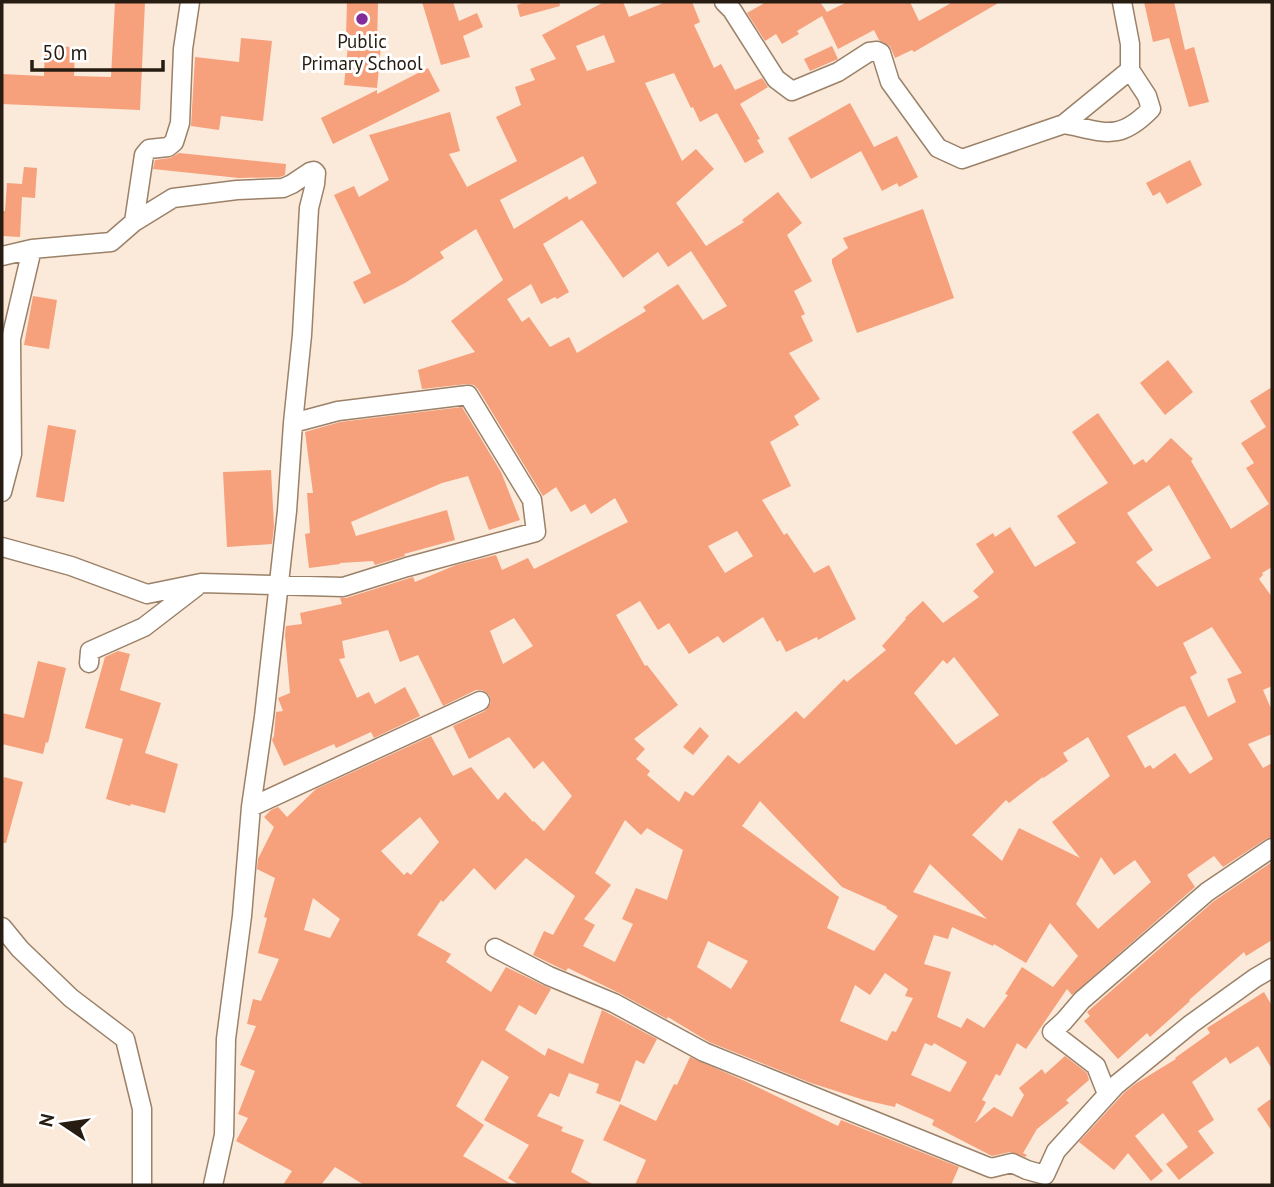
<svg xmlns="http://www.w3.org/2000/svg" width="1274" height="1187" viewBox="0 0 1274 1187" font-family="'PT Sans',sans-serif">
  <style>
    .building { fill: #f6a07c; fill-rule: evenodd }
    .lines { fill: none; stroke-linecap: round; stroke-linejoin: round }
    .minor-casing { stroke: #9b8168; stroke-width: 21 }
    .minor { stroke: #fff; stroke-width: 18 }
    .poi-dot { fill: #832d9b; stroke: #fff; stroke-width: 2.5 }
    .labels { text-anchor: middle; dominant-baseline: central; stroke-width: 6; stroke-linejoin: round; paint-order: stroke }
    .poi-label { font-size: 19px; fill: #261c12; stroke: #fff }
  </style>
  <rect width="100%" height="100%" fill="#fbe9d9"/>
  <path class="building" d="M115,2H145L140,110L2,104V74L44,76L45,46L75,47L74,76L111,77Z
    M347,2H378L377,46H381L377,88L344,85L349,36H346Z
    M422,2H453L459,21L477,13L483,27L463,36L470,57L441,65Z
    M526,2H559L560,6L520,17L517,5Z
    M604,2H623L629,17L666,2H692L700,22L694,25L714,68L721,64L735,90L762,78L768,87L740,104L760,139L757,140L764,152L745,163L717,113L700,122L693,107L691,108L674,73L645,83L682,161L696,149L714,169L676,203L706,246L744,222L742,220L778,192L802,223L787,235L812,281L794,291L805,314L801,316L813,341L789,353L820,399L794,416L799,425L770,442L791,486L762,500L784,535L787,533L814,573L829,565L856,619L818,640L817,637L786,652L780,640L777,642L763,617L723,643L718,636L689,654L669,623L658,630L640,601L616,615L645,666L647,665L678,705L634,739L645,749L636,759L650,771L647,775L679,802L685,791L693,796L728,755L739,764L796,711L804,719L844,679L847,682L886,650L882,646L906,619L905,618L923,601L943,623L979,597L973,591L994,572L976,544L993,533L995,537L1010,527L1035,567L1076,543L1057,516L1108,483L1072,432L1098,413L1134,465L1143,459L1146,463L1171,438L1193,459L1191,461L1231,529L1269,504L1246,468L1254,463L1241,443L1266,427L1250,401L1272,387V567L1262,573L1263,575L1259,579L1272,597V686L1263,690L1272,711V734L1248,744L1263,768L1272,763V837L1266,839L1223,867L1214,856L1187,875L1195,887L1072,995L1067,989L1026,1049L1017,1043L1000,1076L996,1074L982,1100L986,1102L975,1123L994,1107L1012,1117L1024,1095L1019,1088L1042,1069L1045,1074L1065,1056L1087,1073L1089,1080L1066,1100L1069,1103L1037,1129L1023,1153L1027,1155L1025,1157L1010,1152L992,1156L932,1125L934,1120L896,1103L895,1107L864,1100L811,1083L709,1042L668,1017L667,1019L619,993L568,968L566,971L533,955L544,931L553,935L575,896L526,858L495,890L474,868L443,902L441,900L417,935L451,954L446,962L491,992L506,967L551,989L536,1015L519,1005L505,1030L545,1056L548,1048L583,1064L602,1010L657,1039L644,1064L636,1060L620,1102L596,1093L599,1084L569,1073L559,1097L550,1093L537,1116L563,1127L561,1131L584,1140L571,1172L594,1185H519L508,1178L529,1145L484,1120L509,1077L482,1060L456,1106L484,1125L463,1156L513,1185H364L335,1167L321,1185H283L292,1171L236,1141L248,1118L238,1114L255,1071L240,1065L256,1026L247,1024L253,999L261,1001L279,959L258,953L267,918L264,917L275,878L257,869L258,859L274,827L264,817L271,810L278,807L287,817L316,789L431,736L453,776L471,767L498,800L505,792L533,822L534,821L544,831L572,796L543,761L534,769L509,737L469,759L453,726L485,711L491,703L490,696L482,690H476L443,706L418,655L400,662L388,630L342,641L345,658L339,659L357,698L369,692L375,704L405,687L420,716L374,738L371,732L336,748L334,744L284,766L272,740L274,736L276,712L283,711L278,698L290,693L285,635L286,626L302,624L300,613L342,604L340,598H346L413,577L415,582L456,565L496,555L502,570L528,558L534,569L628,522L615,498L591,514L585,504L571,512L556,487L543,496L478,389L474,385L467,384L422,389L418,370L475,352L451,321L503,280L476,229L440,252L444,258L405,283L364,304L353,282L371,273L334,195L354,186L359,197L389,180L369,135L450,112L460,151L449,154L467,187L517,161L496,117L521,105L515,87L535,80L530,69L556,59L542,35ZM604,35L615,62L587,71L576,46ZM583,156L597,183L569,200L567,196L514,229L500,200ZM582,220L623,278L658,252L668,267L691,251L727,306L703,320L678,284L643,307L646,311L577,353L569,337L550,347L529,317L522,322L507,299L531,284L541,304L555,297L557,299L569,292L543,244ZM1169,485L1211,558L1157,587L1136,562L1153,550L1127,513ZM737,531L753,556L725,573L708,546ZM514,618L533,646L503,664L490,631ZM1212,627L1242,673L1227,679L1236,702L1208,717L1190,677L1197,673L1183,643ZM954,657L999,715L956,745L914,693L943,660L947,664ZM1185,706L1213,759L1190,774L1175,753L1153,769L1150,765L1145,768L1127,736L1180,707ZM1088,737L1110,776L1052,822L1080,858L1019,828L1002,861L972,835L1006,800L1009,803L1044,776L1042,779L1068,761L1063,753ZM760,801L842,887L887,907L886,908L898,916L874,951L827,928L839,897L742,826ZM420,817L439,842L411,875L407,872L404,875L381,851ZM625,820L641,835L647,828L683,850L667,900L636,888L622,919L633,924L615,962L583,946L595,925L584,919L611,885L595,873ZM1101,857L1114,875L1135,860L1151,882L1098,929L1076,904ZM930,864L987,919L913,892ZM313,898L340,919L330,938L304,930ZM1050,923L1078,956L1053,987L1022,967L1005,994L1008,995L984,1028L967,1018L961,1028L937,1017L951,972L924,964L934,935L948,939L952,927L993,946L994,944L1026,963ZM708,941L748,961L731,989L697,967ZM885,973L908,989L905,996L913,998L896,1032L892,1031L887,1041L840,1021L855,985L870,995ZM925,1043L932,1046L934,1043L967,1062L950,1092L911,1075Z
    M766,2H820L827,12L847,2H910L919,21L953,2H1000L914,52L912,50L895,58L890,46L879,40L874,30L838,49L822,16L797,31L799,34L782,44L776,34L765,41L747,13Z
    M1144,2H1174L1185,50L1194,47L1209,102L1189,107L1169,38L1153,42Z
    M241,38L272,41L263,121L221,116L219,130L191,126L195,57L239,62Z
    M832,46L838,59L810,71L804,59Z
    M428,68L440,91L333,144L321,118L377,90V94Z
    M850,103L874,147L897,136L918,177L899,187L897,183L882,191L861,151L811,179L788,138Z
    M179,153L286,164L285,175L280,177L239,178L153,169L155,160L170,158Z
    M1190,160L1202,185L1167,204L1160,192L1153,196L1146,183Z
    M24,167L37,168L35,198L22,197L20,237L2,236V211H5L7,183L22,184Z
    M923,209L954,298L857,333L832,263V259L848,248L843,238Z
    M33,296L57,300L49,349L24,345Z
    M1168,360L1193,392L1165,415L1140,383Z
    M462,407L501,472L520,520L489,530L468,476L442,483L351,522L356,536L447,510L455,540L404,554L405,556L375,565L373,561L340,563V564L309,568L305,534L310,533L307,493H313L305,432L340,422Z
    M48,425L76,430L64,502L36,497Z
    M271,470L274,526L272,544L227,547L223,472Z
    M118,651L130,654L120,690L161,703L145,753L178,764L165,813L131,804L130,806L106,799L123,739L85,728L105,657Z
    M38,661L66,668L48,743L46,742L43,754L2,744V713L24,718Z
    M700,727L709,736L693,755L683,747Z
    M4,777L23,782L6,843H2V786Z
    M1272,862V940L1246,956L1244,952L1189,1000L1190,1001L1150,1037L1147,1033L1118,1059L1084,1021L1090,1016L1087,1012L1214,901Z
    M1264,992L1272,1006V1069L1258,1046L1230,1064L1226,1057L1192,1082L1214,1120L1198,1131L1214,1153L1179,1180L1166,1164L1188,1147L1163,1113L1135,1136L1163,1171L1151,1181L1128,1153L1114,1170L1079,1142L1124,1093L1135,1084L1176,1059L1175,1058L1210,1033L1207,1028Z
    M690,1057L745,1081L838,1126L841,1120L959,1167L951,1185H635L646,1160L603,1140L620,1104L656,1121L674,1084L677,1085Z
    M1272,1098V1131L1257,1109Z"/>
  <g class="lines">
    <defs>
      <path id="minor" d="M724,2L732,10L776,79L792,91L838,72L869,52L877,51L881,53L890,82L938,148L962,159L1064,124L1130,70V44L1122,2
        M1064,124C1105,132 1119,142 1151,109L1147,96L1130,70
        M134,222L144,155L149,149L168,147L174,142L180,123L183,49L190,2
        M2,256L32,249
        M2,492L12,454L11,339L32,249L111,242L134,222L173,198L237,190L283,188L292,184L310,172L314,171L316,173L315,184L309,208L302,335L293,423L287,511L264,717L251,807L242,916L226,1039L224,1135L213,1185
        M2,547L71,566L147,594L201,583L343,587L407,567L536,532L532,500L468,395L338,411L293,423
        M89,663L90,651L144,627L196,587
        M251,807L480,701
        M2,927L20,949L71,998L125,1039L142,1109V1185
        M495,948L549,976L614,1003L704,1052L991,1168L1012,1163L1027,1170L1045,1175L1056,1151L1116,1085L1191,1024L1255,978L1272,968
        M1107,1094L1096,1066L1052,1032L1064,1021L1082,1000L1207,892L1272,848"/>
    </defs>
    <use href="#minor" class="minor-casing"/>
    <use href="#minor" class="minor"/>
  </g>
  <circle class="poi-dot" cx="362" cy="19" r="7"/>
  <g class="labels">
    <g class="poi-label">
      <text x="362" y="41">Public<tspan x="362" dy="22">Primary School</tspan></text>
    </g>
  </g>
  <rect width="1274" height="1187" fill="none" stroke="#261c12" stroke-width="7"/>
  <g transform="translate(63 1124) rotate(283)" stroke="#ffffff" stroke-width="5" paint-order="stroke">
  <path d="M0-5L12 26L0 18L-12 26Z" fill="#261c12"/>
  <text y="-10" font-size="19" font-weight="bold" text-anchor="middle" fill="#261c12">N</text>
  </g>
  <path d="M32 60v10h131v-10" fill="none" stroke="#261c12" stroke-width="3.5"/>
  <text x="42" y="60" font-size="21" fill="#261c12" stroke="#ffffff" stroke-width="5" paint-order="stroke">50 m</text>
</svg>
